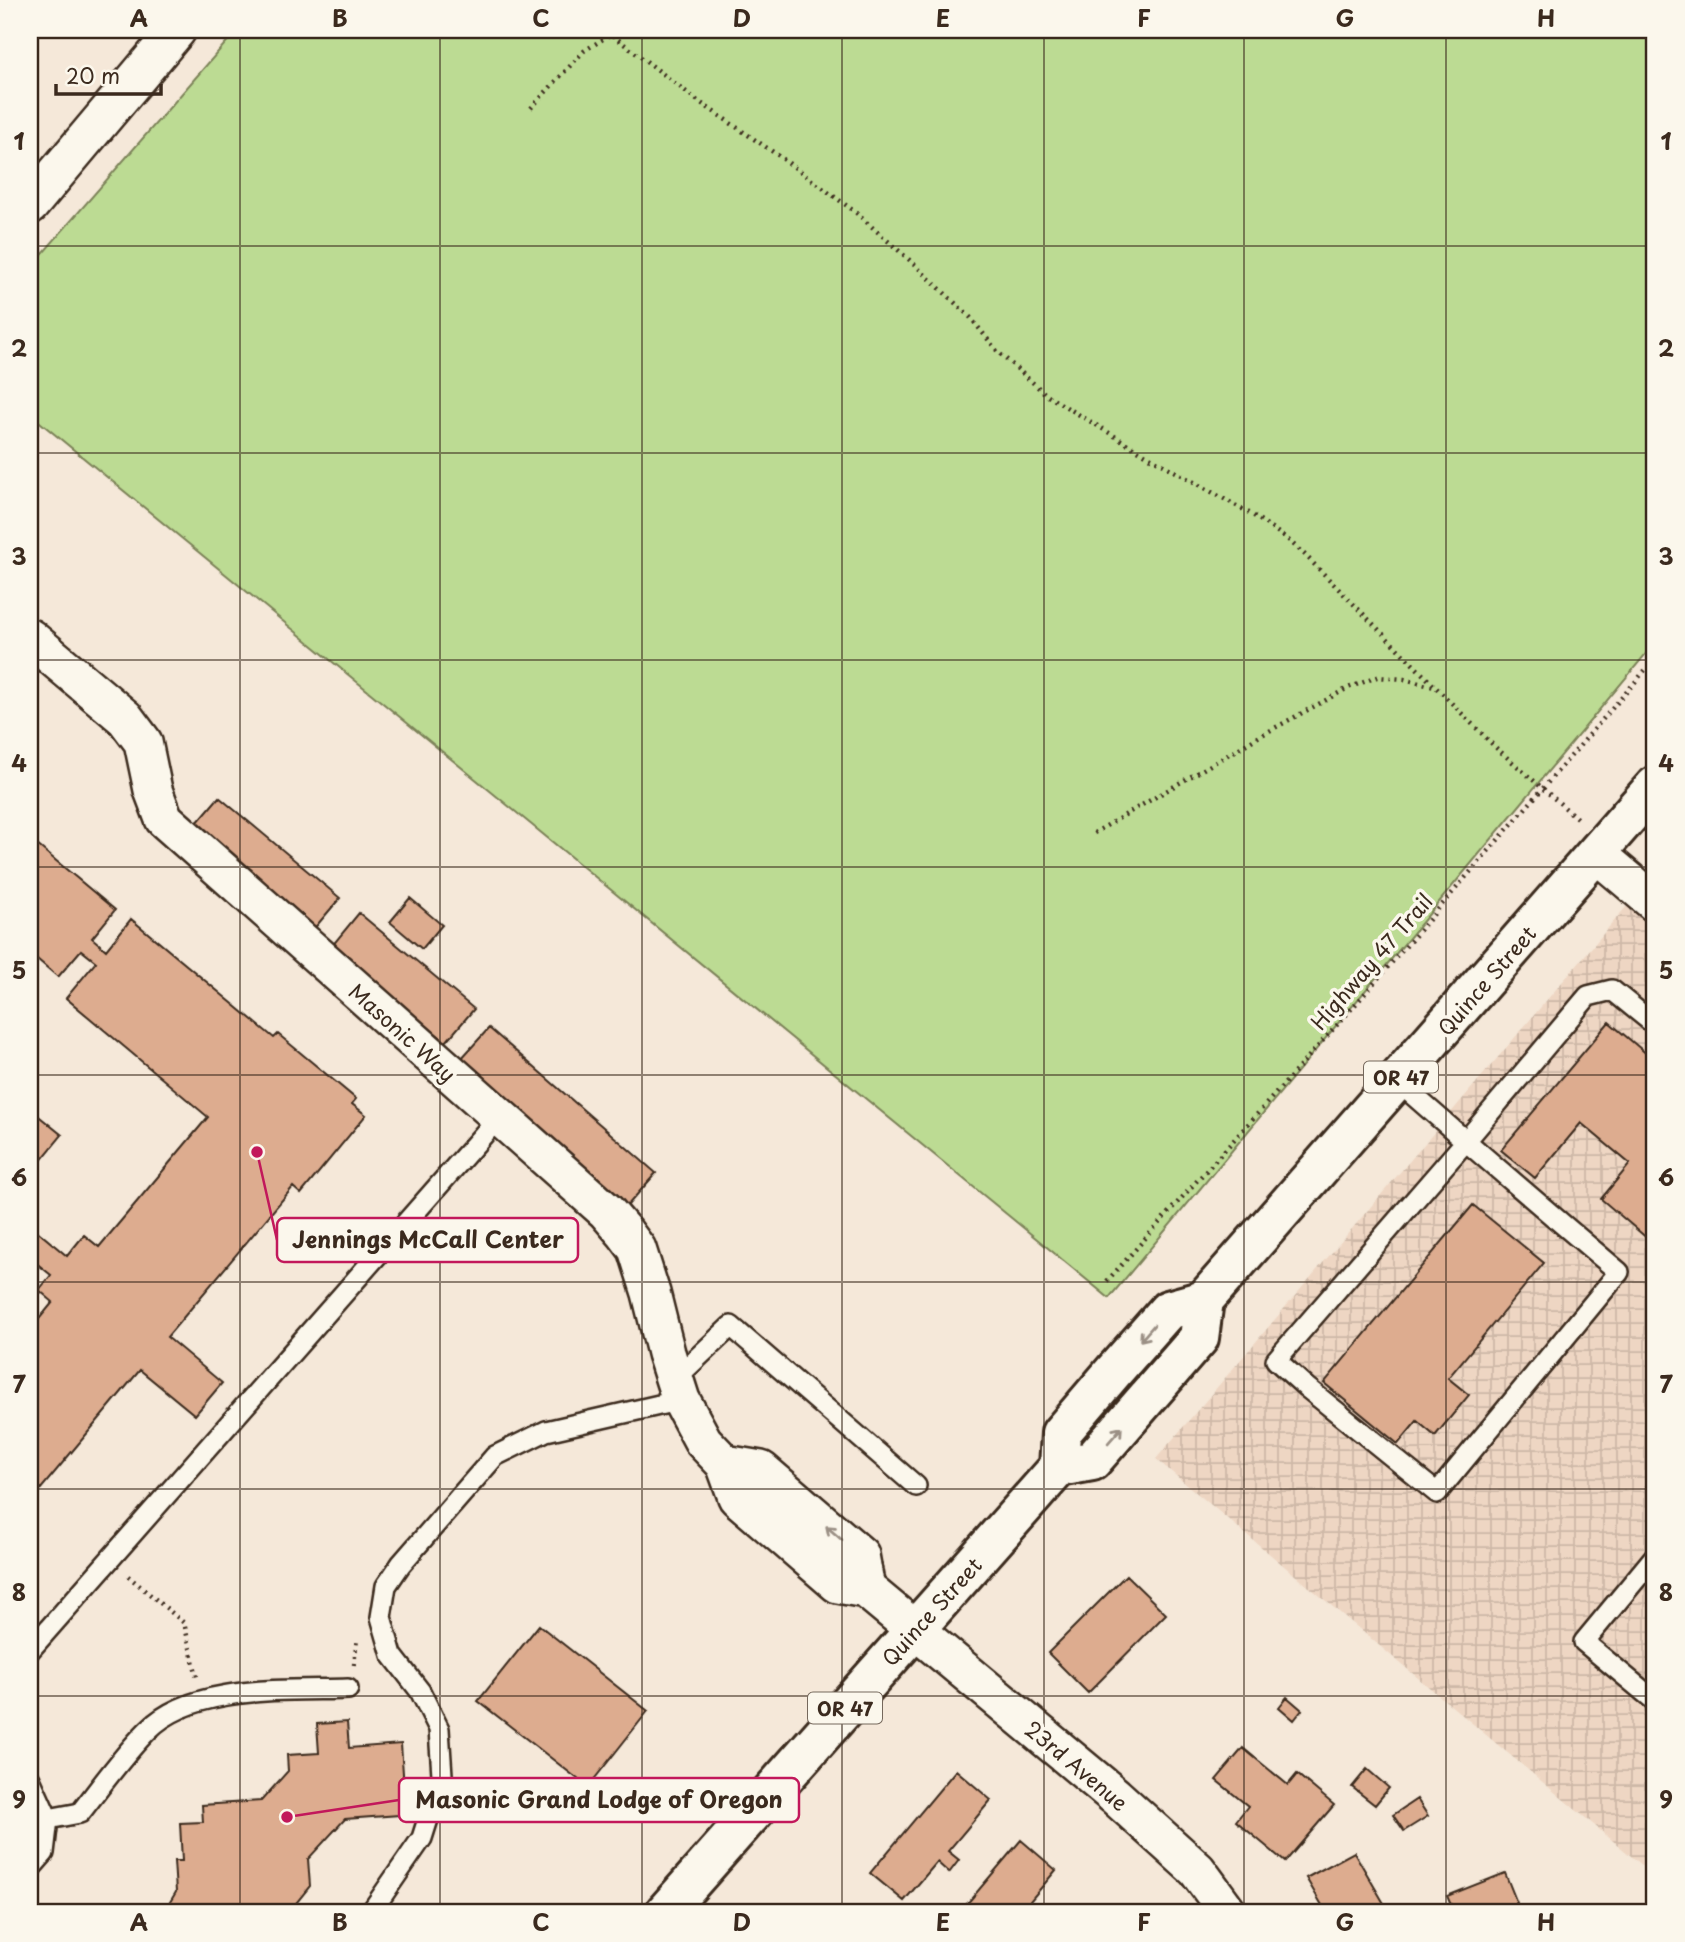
<svg xmlns="http://www.w3.org/2000/svg" width="1685" height="1942" viewBox="0 0 1685 1942" font-family="'Playpen Sans',sans-serif">
  <style>
    .industrial { fill: url(#industrial-grid) }
    .grass { fill: #bcdb93; stroke: #7c8258; stroke-width: 2 }
    .building { fill: #ddac8f; stroke: #3b2a1e; stroke-width: 2 }
    .lines { fill: none; stroke-linecap: round; stroke-linejoin: round }
    .lane-casing { stroke: #3b2a1e; stroke-width: 24 }
    .street-casing { stroke: #3b2a1e; stroke-width: 42 }
    .highway-casing { stroke: #3b2a1e; stroke-width: 44 }
    .path { stroke: #3b2a1e; stroke-width: 4.5; stroke-dasharray: 2 5; stroke-linecap: butt }
    .lane { stroke: #fbf7ec; stroke-width: 19 }
    .street { stroke: #fbf7ec; stroke-width: 37 }
    .highway { stroke: #fbf7ec; stroke-width: 38 }
    .oneway { stroke: #9b9085 }
    .grid { fill: none; stroke: #3b2a1e; stroke-width: 2; stroke-opacity: 0.55 }
    .labels { text-anchor: middle; dominant-baseline: central; stroke-width: 7; stroke-linejoin: round; paint-order: stroke }
    .shield { fill: #fbf7ec; stroke: #75685c; stroke-width: 2 }
    .shield-label { font-size: 19px; font-weight: bold; fill: #3b2a1e }
    .street-label { font-size: 21px; fill: #3b2a1e; stroke: #fbf7ec }
    .leader { fill: none; stroke: #c2185b; stroke-width: 2.5 }
    .callout-dot { fill: #c2185b; stroke: #fbf7ec; stroke-width: 2.5 }
    .callout { fill: #fbf7ec; stroke: #c2185b; stroke-width: 2.5 }
    .callout-label { font-size: 23px; text-anchor: middle; font-weight: bold; fill: #3b2a1e }
    .neatline { fill: none; stroke: #3b2a1e; stroke-width: 2.5 }
    .grid-label { font-size: 23px; text-anchor: middle; font-weight: bold; fill: #3b2a1e }
  </style>
  <defs>
    <pattern id="industrial-grid" width="8" height="8" patternUnits="userSpaceOnUse" patternTransform="scale(1.75)"><rect width="8" height="8" fill="#eed6c3"/><path d="M0 4h8M4 0v8" fill="none" stroke="#cdb8a7"/></pattern>
  </defs>
  <rect width="100%" height="100%" fill="#f5e8d9"/>
  <filter id="ink" filterUnits="userSpaceOnUse"><feTurbulence type="fractalNoise" baseFrequency=".0143" numOctaves="2"/><feDisplacementMap in="SourceGraphic" scale="14" xChannelSelector="R" yChannelSelector="G"/><feConvolveMatrix kernelMatrix="1 2 1 2 8 2 1 2 1" color-interpolation-filters="sRGB"/></filter>
  <g filter="url(#ink)">
    <path class="industrial" d="M1655,873V1876L1156,1459Z"/>
    <path class="grass" d="M237,30H1655V643L1109,1298L30,414V268Z"/>
    <path class="building" d="M219,797L340,898L312,931L191,830Z
      M30,839L115,910L92,938L106,950L131,919L274,1038L278,1034L356,1099L352,1104L366,1115L301,1194L293,1187L167,1337L222,1383L195,1415L140,1370L30,1502V1330L53,1302L39,1290L51,1275L30,1258V1225L67,1256L84,1235L99,1247L208,1117L66,998L96,962L81,950L58,977L30,953Z
      M410,898L442,925L422,949L390,922Z
      M359,913L474,1009L446,1042L331,947Z
      M1609,1022L1655,1061V1245L1601,1199L1630,1164L1581,1123L1535,1178L1501,1150Z
      M489,1028L656,1173L627,1206L460,1060Z
      M30,1109L62,1135L30,1174Z
      M1473,1205L1544,1263L1448,1378L1469,1395L1435,1436L1417,1421L1398,1444L1324,1383Z
      M1126,1575L1166,1614L1088,1693L1048,1653Z
      M539,1625L648,1711L588,1787L478,1701Z
      M1287,1697L1302,1710L1294,1720L1279,1707Z
      M347,1722L349,1748L401,1744L405,1803L399,1804V1815L345,1819L308,1859L310,1886L289,1912H164L176,1892L174,1861H182L180,1823L203,1822L202,1805L261,1801L288,1771L287,1755L319,1753L317,1724Z
      M1243,1748L1288,1785L1297,1774L1334,1805L1285,1862L1236,1821L1248,1806L1216,1780Z
      M1367,1769L1389,1788L1375,1805L1352,1787Z
      M956,1770L991,1800L948,1851L959,1860L949,1873L937,1862L904,1901L870,1873Z
      M1417,1799L1428,1816L1404,1831L1393,1815Z
      M1021,1840L1056,1870L1021,1912H960Z
      M1354,1852L1389,1912H1326L1306,1878Z
      M1505,1873L1517,1903L1494,1912H1454L1447,1896Z"/>
    <g class="lines">
      <defs>
        <path id="lane" d="M1397,1081C1470,1145 1544,1209 1619,1272L1437,1493L1306,1387L1276,1360L1465,1142L1588,996L1612,990L1655,1025
          M675,1379L731,1326L916,1486
          M1655,1556L1584,1642L1655,1701
          M30,1650L499,1117
          M30,1779L48,1819L44,1853L30,1869
          M48,1819L80,1813C102,1785 123,1755 148,1730C193,1684 288,1691 348,1689
          M371,1912L422,1838L442,1775L439,1729L420,1691L392,1655L381,1617L386,1586L401,1564L495,1456L546,1431L681,1400"/>
        <path id="street" d="M30,205L177,30
          M30,638L125,718L143,742L153,790L164,819L606,1211L625,1233L637,1249L651,1293L666,1353L681,1400L703,1441L725,1464L737,1497L838,1584L866,1589L1115,1796L1197,1870L1228,1912
          M1597,854L1655,903
          M725,1464L761,1470L860,1555L866,1589"/>
        <path id="highway" d="M1059,1467L1092,1461L1199,1338L1204,1300
          M665,1912L1059,1467L1061,1433L1114,1371L1168,1310L1204,1300L1655,786"/>
      </defs>
      <use href="#lane" class="lane-casing"/>
      <use href="#street" class="street-casing"/>
      <use href="#highway" class="highway-casing"/>
      <path class="path" d="M531,108L584,51L611,34L698,101L779,156L854,211L914,264L970,317L998,352L1048,396L1146,455L1251,514L1286,538L1304,554L1494,746L1579,820
        M1094,833L1260,736L1348,688L1377,677L1404,679L1434,687
        M1107,1281L1355,1005L1655,659
        M128,1576L184,1623L197,1677
        M354,1665L357,1639"/>
      <use href="#lane" class="lane"/>
      <use href="#street" class="street"/>
      <use href="#highway" class="highway"/>
    </g>
    <defs><path id="oneway-shaft" d="M-6 0H5M1.5-3L5.5 0L1.5 3" fill="none" stroke-width="1.6" stroke-linecap="round" stroke-linejoin="round" transform="scale(1.75)"/></defs>
    <g class="oneway">
      <use href="#oneway-shaft" transform="translate(1147 1333) rotate(131)"/>
      <use href="#oneway-shaft" transform="translate(1115 1435) rotate(-49)"/>
      <use href="#oneway-shaft" transform="translate(834 1533) rotate(-139)"/>
    </g>
  </g>
  <path class="grid" d="M240,30V1912M440,30V1912M642,30V1912M842,30V1912M1044,30V1912M1244,30V1912M1446,30V1912M30,246H1655M30,453H1655M30,660H1655M30,867H1655M30,1075H1655M30,1282H1655M30,1489H1655M30,1696H1655"/>
  <g class="labels">
    <g class="shield">
      <rect x="1364" y="1061.5" width="74" height="31" rx="5"/>
      <rect x="808" y="1692.5" width="74" height="31" rx="5"/>
    </g>
    <g class="shield-label">
      <text x="1401" y="1077">OR 47</text>
      <text x="845" y="1708">OR 47</text>
    </g>
    <g class="street-label">
      <text transform="translate(1371 961) rotate(-49)">Highway 47 Trail</text>
      <text transform="translate(1486 980) rotate(-49)">Quince Street</text>
      <text transform="translate(403 1032) rotate(42)">Masonic Way</text>
      <text transform="translate(931 1611) rotate(-48)">Quince Street</text>
      <text transform="translate(1077 1765) rotate(40)">23rd Avenue</text>
    </g>
  </g>
  <path class="leader" d="M257 1152L277 1240M287 1817L399 1800"/>
  <g class="callout-dot">
    <circle cx="257" cy="1152" r="7"/>
    <circle cx="287" cy="1817" r="7"/>
  </g>
  <g class="callout">
    <rect x="277" y="1218" width="301" height="44" rx="7"/>
    <rect x="399" y="1778" width="400" height="44" rx="7"/>
  </g>
  <g class="callout-label">
    <text x="428" y="1248">Jennings McCall Center</text>
    <text x="599" y="1808">Masonic Grand Lodge of Oregon</text>
  </g>
  <rect width="1685" height="1942" fill="none" stroke="#fbf7ec" stroke-width="77"/>
  <path d="M56 84v10h105v-10" fill="none" stroke="#3b2a1e" stroke-width="3.5"/>
  <text x="66" y="84" font-size="21" fill="#3b2a1e" stroke="#fbf7ec" stroke-width="5" paint-order="stroke">20 m</text>
  <rect x="38" y="38" width="1608" height="1866" class="neatline"/>
  <g class="grid-label">
    <text x="139" y="27">A</text>
    <text x="340" y="27">B</text>
    <text x="541" y="27">C</text>
    <text x="742" y="27">D</text>
    <text x="943" y="27">E</text>
    <text x="1144" y="27">F</text>
    <text x="1345" y="27">G</text>
    <text x="1546" y="27">H</text>
    <text x="19" y="150">1</text>
    <text x="1666" y="150">1</text>
    <text x="19" y="357">2</text>
    <text x="1666" y="357">2</text>
    <text x="19" y="565">3</text>
    <text x="1666" y="565">3</text>
    <text x="19" y="772">4</text>
    <text x="1666" y="772">4</text>
    <text x="19" y="979">5</text>
    <text x="1666" y="979">5</text>
    <text x="19" y="1186">6</text>
    <text x="1666" y="1186">6</text>
    <text x="19" y="1393">7</text>
    <text x="1666" y="1393">7</text>
    <text x="19" y="1601">8</text>
    <text x="1666" y="1601">8</text>
    <text x="19" y="1808">9</text>
    <text x="1666" y="1808">9</text>
    <text x="139" y="1931">A</text>
    <text x="340" y="1931">B</text>
    <text x="541" y="1931">C</text>
    <text x="742" y="1931">D</text>
    <text x="943" y="1931">E</text>
    <text x="1144" y="1931">F</text>
    <text x="1345" y="1931">G</text>
    <text x="1546" y="1931">H</text>
  </g>
</svg>
